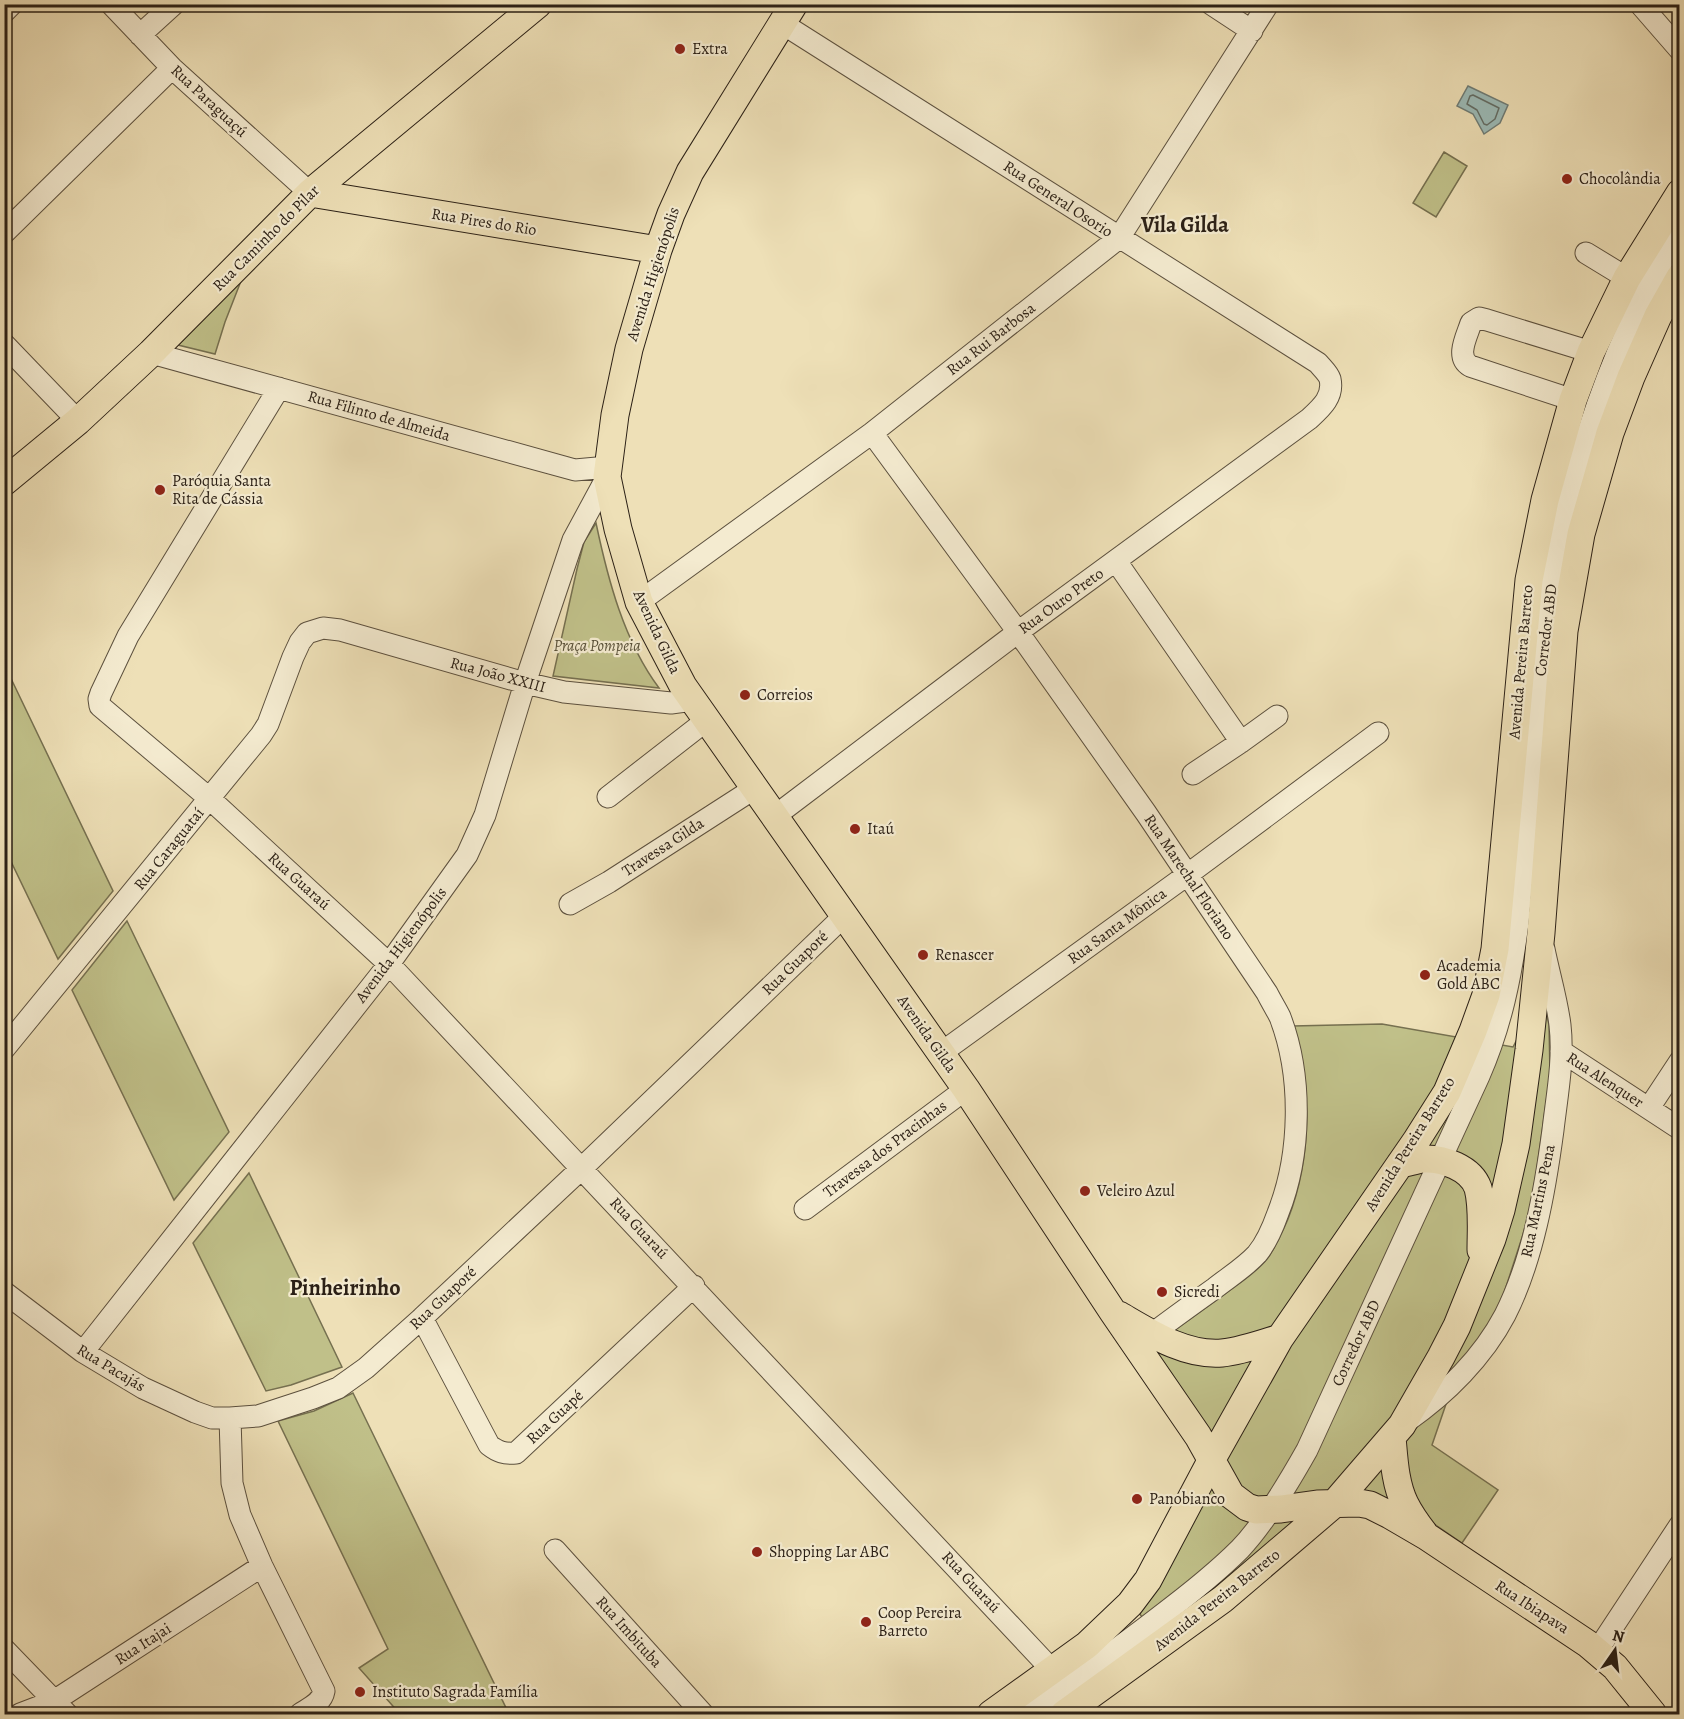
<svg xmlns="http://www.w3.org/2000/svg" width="1684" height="1719" viewBox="0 0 1684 1719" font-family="Alegreya,serif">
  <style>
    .green { fill: #c0c089; stroke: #767050; stroke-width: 1.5 }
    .water { fill: #9cbbb7; stroke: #6f7d77; stroke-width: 1.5 }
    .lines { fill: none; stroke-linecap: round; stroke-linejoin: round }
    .shore { stroke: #646e66; stroke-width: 1.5 }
    .minor-casing { stroke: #5c503e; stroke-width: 23 }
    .major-casing { stroke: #2b2016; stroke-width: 29 }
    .minor { stroke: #f4ebd0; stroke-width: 21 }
    .major { stroke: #eee0b7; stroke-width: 27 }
    .poi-dot { fill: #8f2418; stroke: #f4ebd0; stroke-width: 2 }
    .labels { text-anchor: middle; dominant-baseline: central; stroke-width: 4.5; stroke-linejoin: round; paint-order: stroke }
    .poi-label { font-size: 16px; fill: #2b2016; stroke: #f4ebd0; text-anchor: start }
    .street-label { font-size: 16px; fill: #2b2016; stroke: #f4ebd0 }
    .park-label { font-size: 16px; font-style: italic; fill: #585038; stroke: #f4ebd0 }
    .district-label { font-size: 22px; font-weight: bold; fill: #2b2016; stroke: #f4ebd0 }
  </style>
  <rect width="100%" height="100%" fill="#eee0b7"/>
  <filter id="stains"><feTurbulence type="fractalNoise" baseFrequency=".00333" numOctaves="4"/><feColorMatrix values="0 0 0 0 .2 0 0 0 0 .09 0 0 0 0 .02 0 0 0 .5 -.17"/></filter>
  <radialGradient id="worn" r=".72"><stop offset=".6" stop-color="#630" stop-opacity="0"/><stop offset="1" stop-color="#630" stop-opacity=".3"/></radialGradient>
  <path class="green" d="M1444,152L1467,166L1436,217L1413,203Z
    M241,281L225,322L215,354L178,345Z
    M596,523C608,580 624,641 659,688L553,676L577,569L584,542Z
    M5,666L113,891L58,959L5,849Z
    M127,921L229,1132L174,1200L72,990Z
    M1542,992L1549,1025L1550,1074L1536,1175L1528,1219L1504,1293L1491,1321L1457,1372L1432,1445L1498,1490L1462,1543L1434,1524L1374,1493L1156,1637L1137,1610L1223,1457L1142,1338L1154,1345C1176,1329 1199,1313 1221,1297C1236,1285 1254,1275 1267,1259C1276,1247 1282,1233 1288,1219C1312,1157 1312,1089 1293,1026L1382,1024L1513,1047Z
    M249,1173L342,1367L291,1385L266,1391L193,1243Z
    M353,1393L509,1714H400L359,1668L388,1649L278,1421L314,1411Z"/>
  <path class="water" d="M1468,86L1508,105L1500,123L1484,134L1473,114L1457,106Z"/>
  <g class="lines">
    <path class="shore" d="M1473,95L1499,108L1495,119L1487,125L1484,124L1477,110L1467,104L1470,96Z"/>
    <defs>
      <path id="minor" d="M111,4L172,68L310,193
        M1211,4L1252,31
        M1640,4L1680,50
        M4,12L12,4
        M140,35L174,4
        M4,233L172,68
        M1586,253L1627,278
        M4,344L78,421
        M151,353L575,470L608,467
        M279,388L128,636L101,693L99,699L100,706L210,799L389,964L1053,1671
        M1573,400L1470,366C1455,357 1467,336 1471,323L1479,318L1487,320L1591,352
        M872,433L1018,632L1146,813L1267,993C1271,1001 1276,1009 1280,1017C1303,1077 1301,1155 1278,1213C1273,1227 1267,1242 1257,1254C1245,1267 1229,1277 1215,1288C1194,1303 1173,1318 1152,1334
        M1116,561L1241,742
        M639,602L872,433L1119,238L1268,4
        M1193,774L1241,742L1277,716
        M608,797L707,720
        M775,816L1018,632L1309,419C1321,408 1334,397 1330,379C1328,373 1322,368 1318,363L783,24
        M570,904L609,882L755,788
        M4,1049L261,735L268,724L293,657L300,642L307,633L323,628L340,630L525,683L564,692L671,703L693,700
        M1561,1051L1680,1129
        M941,1053L1187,875L1378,733
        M1649,1108L1680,1061
        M805,1209L966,1089
        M4,1292L83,1352L143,1388L195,1412L212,1418H230L258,1416L313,1398L338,1388L366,1368L422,1318L582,1168L844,916
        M422,1318L489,1445C498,1452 504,1454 516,1453L694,1286
        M83,1352L389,964L467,855L485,815L525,683L573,540L607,477
        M230,1418L232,1483L240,1515L262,1566L324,1691C322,1703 309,1708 300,1714
        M1407,1421C1446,1394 1483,1357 1505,1315C1533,1260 1545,1190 1553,1130C1557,1095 1564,1060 1560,1025C1557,1000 1549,974 1544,949
        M555,1550L703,1714
        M4,1649L67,1714
        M1597,1651L1680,1525
        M20,1714L54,1701L262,1566
        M1025,1714C1070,1683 1115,1651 1159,1617C1187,1596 1215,1574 1240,1549C1265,1523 1289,1482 1307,1450L1479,1076C1501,1026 1511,977 1518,923C1524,855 1530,787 1536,719C1542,659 1547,599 1558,540C1563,513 1572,487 1579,461C1603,381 1634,303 1680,233"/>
      <path id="major" d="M794,4L690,172L671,214L658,250L629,349L615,415L607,477L618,529L639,602L683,686L966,1089L1113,1312L1198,1436L1231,1495L1247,1507L1256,1510L1281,1509L1317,1504L1359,1503L1370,1505L1390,1515L1426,1536L1588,1644L1615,1667L1653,1714
        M310,193L658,250
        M4,482L78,421L151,353L310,193L538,4
        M1400,1164C1407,1163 1416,1160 1423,1159C1443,1158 1471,1168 1478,1188C1483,1207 1481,1230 1481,1250
        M1119,1315C1150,1333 1185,1356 1222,1353C1242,1351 1261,1344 1280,1338
        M1392,1437C1394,1459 1395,1484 1405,1504C1410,1514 1417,1524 1424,1533
        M991,1714L1087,1645L1130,1604L1148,1580L1212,1459L1280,1338L1416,1141L1447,1092L1473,1031L1486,995L1495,949L1529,580L1545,500L1573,400L1591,352L1627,278L1680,193
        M1064,1714L1223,1599L1333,1505L1402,1425L1441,1357L1457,1326L1492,1239L1501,1210L1516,1144L1529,1050L1541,933L1564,631L1581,534L1610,433L1631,377L1658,316L1680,277"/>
    </defs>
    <use href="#minor" class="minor-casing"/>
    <use href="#major" class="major-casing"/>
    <use href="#minor" class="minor"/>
    <use href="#major" class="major"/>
  </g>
  <g class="poi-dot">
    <circle cx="680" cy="49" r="6"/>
    <circle cx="1567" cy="179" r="6"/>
    <circle cx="160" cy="490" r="6"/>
    <circle cx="745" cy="695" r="6"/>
    <circle cx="855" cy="829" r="6"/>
    <circle cx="923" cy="955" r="6"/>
    <circle cx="1425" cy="975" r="6"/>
    <circle cx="1085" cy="1191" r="6"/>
    <circle cx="1162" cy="1292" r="6"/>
    <circle cx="1137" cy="1499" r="6"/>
    <circle cx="757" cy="1552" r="6"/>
    <circle cx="866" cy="1622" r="6"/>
    <circle cx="360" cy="1692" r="6"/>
  </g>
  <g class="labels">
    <g class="poi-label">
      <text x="692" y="49">Extra</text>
      <text x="1579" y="179">Chocolândia</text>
      <text x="172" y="481">Paróquia Santa<tspan x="172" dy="18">Rita de Cássia</tspan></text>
      <text x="757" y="695">Correios</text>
      <text x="867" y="829">Itaú</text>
      <text x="935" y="955">Renascer</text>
      <text x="1437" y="966">Academia<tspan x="1437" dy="18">Gold ABC</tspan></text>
      <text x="1097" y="1191">Veleiro Azul</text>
      <text x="1174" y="1292">Sicredi</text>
      <text x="1149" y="1499">Panobianco</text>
      <text x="769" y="1552">Shopping Lar ABC</text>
      <text x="878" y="1613">Coop Pereira<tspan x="878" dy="18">Barreto</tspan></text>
      <text x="372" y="1692">Instituto Sagrada Família</text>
    </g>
    <g class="street-label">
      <text transform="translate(209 101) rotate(43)">Rua Paraguaçú</text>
      <text transform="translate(1058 199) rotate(33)">Rua General Osorio</text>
      <text transform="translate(484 222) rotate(9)">Rua Pires do Rio</text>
      <text transform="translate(266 238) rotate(-45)">Rua Caminho do Pilar</text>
      <text transform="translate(653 274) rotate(-72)">Avenida Higienópolis</text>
      <text transform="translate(991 339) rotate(-38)">Rua Rui Barbosa</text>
      <text transform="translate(379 416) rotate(16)">Rua Filinto de Almeida</text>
      <text transform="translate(1061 601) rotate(-36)">Rua Ouro Preto</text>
      <text transform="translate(1546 630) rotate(-83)">Corredor ABD</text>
      <text transform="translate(657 632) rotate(65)">Avenida Gilda</text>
      <text transform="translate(1521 662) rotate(-85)">Avenida Pereira Barreto</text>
      <text transform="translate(498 675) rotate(15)">Rua João XXIII</text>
      <text transform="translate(663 847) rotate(-33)">Travessa Gilda</text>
      <text transform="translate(169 849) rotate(-51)">Rua Caraguataí</text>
      <text transform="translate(1189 877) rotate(56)">Rua Marechal Floriano</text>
      <text transform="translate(299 881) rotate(42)">Rua Guaraú</text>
      <text transform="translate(1117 926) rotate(-36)">Rua Santa Mônica</text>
      <text transform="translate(401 945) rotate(-53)">Avenida Higienópolis</text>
      <text transform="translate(795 963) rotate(-44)">Rua Guaporé</text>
      <text transform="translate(927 1034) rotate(55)">Avenida Gilda</text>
      <text transform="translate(1605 1080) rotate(33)">Rua Alenquer</text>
      <text transform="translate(1410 1144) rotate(-58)">Avenida Pereira Barreto</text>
      <text transform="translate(885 1149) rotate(-37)">Travessa dos Pracinhas</text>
      <text transform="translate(1538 1201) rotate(-78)">Rua Martins Pena</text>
      <text transform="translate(639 1228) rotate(47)">Rua Guaraú</text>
      <text transform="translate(443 1298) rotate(-43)">Rua Guaporé</text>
      <text transform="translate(1356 1343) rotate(-65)">Corredor ABD</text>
      <text transform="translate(111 1368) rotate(31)">Rua Pacajás</text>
      <text transform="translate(555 1417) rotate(-43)">Rua Guapé</text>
      <text transform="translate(971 1582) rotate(47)">Rua Guaraú</text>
      <text transform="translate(1217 1600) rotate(-38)">Avenida Pereira Barreto</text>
      <text transform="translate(1532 1607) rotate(33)">Rua Ibiapava</text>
      <text transform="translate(629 1632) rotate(48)">Rua Imbituba</text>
      <text transform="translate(143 1644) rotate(-33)">Rua Itajai</text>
    </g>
    <g class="park-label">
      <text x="597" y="646">Praça Pompeia</text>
    </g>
    <g class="district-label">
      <text x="1185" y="225">Vila Gilda</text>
      <text x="345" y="1288">Pinheirinho</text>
    </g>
  </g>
  <rect width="1684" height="1719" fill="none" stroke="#eee0b7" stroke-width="24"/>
  <rect x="6" y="6" width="1672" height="1707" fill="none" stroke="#2b2016" stroke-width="3"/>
  <rect x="12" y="12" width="1660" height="1695" fill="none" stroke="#2b2016" stroke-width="1.5"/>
  <g transform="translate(1615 1650) rotate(14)" stroke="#f4ebd0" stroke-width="4.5" paint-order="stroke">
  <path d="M0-4.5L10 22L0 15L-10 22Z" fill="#2b2016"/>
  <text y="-9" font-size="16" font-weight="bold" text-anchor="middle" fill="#2b2016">N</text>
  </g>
  <rect width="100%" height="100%" filter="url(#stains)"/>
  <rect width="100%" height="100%" fill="url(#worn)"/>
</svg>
